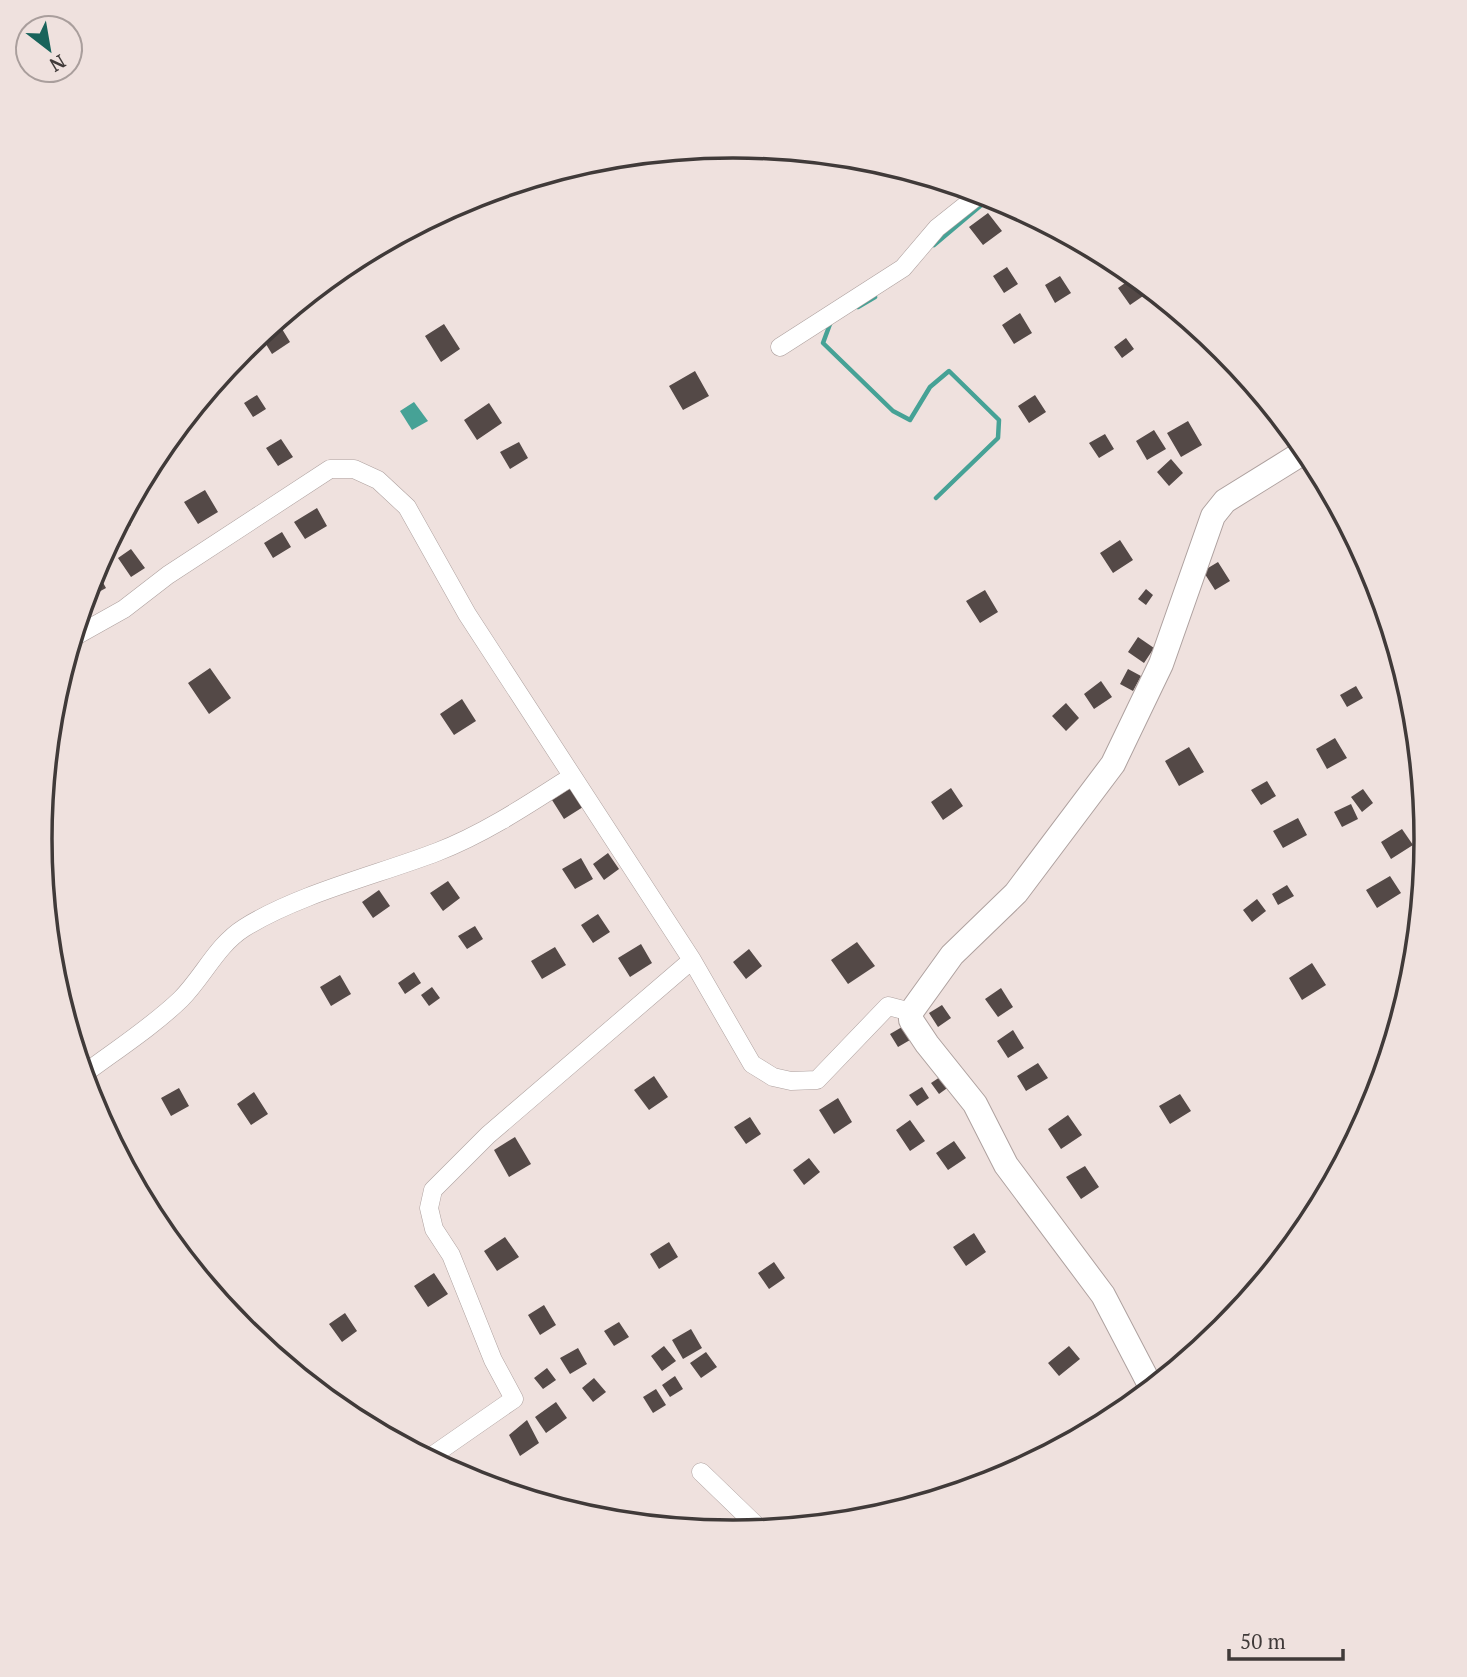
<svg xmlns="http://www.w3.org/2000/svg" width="1467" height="1677" viewBox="0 0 1467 1677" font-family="'PT Serif',serif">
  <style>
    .water { fill: #46a296 }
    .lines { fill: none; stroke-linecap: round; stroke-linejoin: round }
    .stream { stroke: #46a296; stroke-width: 4.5 }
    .building { fill: #544947 }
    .street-casing { stroke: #aea19f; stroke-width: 19 }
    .secondary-casing { stroke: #aea19f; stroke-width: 26 }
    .street { stroke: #fff; stroke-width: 18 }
    .secondary { stroke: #fff; stroke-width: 24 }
    .rim { fill: none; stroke: #403a39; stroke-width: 3.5 }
  </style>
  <rect width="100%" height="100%" fill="#efe1de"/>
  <path class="water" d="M414,402L428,421L412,430L400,411Z"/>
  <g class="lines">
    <path class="stream" d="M934,245L992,196
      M858,307L875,297
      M830,324L823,343L893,411L910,420L930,387L949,371L999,420L998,438L936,498"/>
  </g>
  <path class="building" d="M988,213L1002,231L983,245L969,227Z
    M1007,267L1018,284L1004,293L993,276Z
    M1060,276L1071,293L1055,303L1045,285Z
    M1135,276L1146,294L1130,305L1118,288Z
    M1020,313L1032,333L1014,344L1002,325Z
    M279,324L290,342L272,354L261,336Z
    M444,324L460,349L441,362L425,336Z
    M1126,338L1134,349L1122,358L1114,347Z
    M695,371L709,396L683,410L669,386Z
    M257,395L266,409L253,417L244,403Z
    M1035,395L1046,412L1029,423L1018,406Z
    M489,403L502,423L477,440L464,420Z
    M1188,421L1202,445L1181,457L1167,433Z
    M1154,430L1166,449L1147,460L1136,441Z
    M1105,434L1114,449L1099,458L1089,443Z
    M281,439L293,457L278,466L266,448Z
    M519,442L528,458L510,469L500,452Z
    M1171,459L1183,473L1169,486L1157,472Z
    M205,490L218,512L198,524L184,502Z
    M317,508L327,526L305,539L294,522Z
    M124,516L131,525L118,534L116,531Z
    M282,532L291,547L273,558L264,543Z
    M1120,540L1133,560L1113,573L1100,553Z
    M131,549L145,568L131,577L118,558Z
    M1218,562L1230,581L1215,590L1203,571Z
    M96,570L106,588L88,598L86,595Z
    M1146,589L1153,595L1146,605L1138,599Z
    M985,590L998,612L980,623L966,601Z
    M1138,637L1154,648L1144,663L1128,652Z
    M210,668L231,698L209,714L188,683Z
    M1128,669L1141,676L1133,691L1120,684Z
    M1101,681L1112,697L1094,709L1084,694Z
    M1356,686L1363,698L1347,707L1340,695Z
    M462,699L476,721L454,735L440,714Z
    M1066,703L1079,718L1066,731L1052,716Z
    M1335,738L1347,758L1327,769L1316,749Z
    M1189,747L1204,772L1179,786L1165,761Z
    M1267,781L1276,796L1261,805L1251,790Z
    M571,788L583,807L564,819L552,800Z
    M951,788L963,806L943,820L931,802Z
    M1363,789L1373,803L1362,812L1351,797Z
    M1351,804L1358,819L1342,827L1334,812Z
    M1298,818L1307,835L1283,848L1273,831Z
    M1402,829L1413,845L1391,859L1381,842Z
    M608,853L619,869L604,880L593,864Z
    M581,858L593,879L575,889L562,869Z
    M1390,876L1401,893L1377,908L1366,890Z
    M448,881L460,898L443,911L430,893Z
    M1287,885L1294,896L1278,905L1272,894Z
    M379,890L390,906L373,918L362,902Z
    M1257,899L1266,911L1252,922L1243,910Z
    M598,914L610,932L593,943L581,925Z
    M475,926L483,939L467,949L458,936Z
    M857,942L875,966L848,984L831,960Z
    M641,944L652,963L630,977L618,958Z
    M555,947L566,965L542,979L531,961Z
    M749,949L762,966L746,979L733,962Z
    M1312,963L1326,985L1302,1000L1289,978Z
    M414,972L421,983L405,994L398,983Z
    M340,975L351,994L331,1006L320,987Z
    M432,987L440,998L429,1006L421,995Z
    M1001,988L1013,1007L998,1017L985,999Z
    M942,1005L951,1018L938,1027L929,1013Z
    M902,1027L910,1040L898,1047L890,1034Z
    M1013,1030L1024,1048L1008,1058L997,1041Z
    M1038,1063L1048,1078L1026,1091L1017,1076Z
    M943,1075L950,1086L939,1094L931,1083Z
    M654,1076L668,1097L649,1110L634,1090Z
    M922,1087L929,1098L917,1106L909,1095Z
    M179,1088L189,1106L171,1116L161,1098Z
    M254,1092L268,1114L251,1125L237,1104Z
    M1180,1094L1191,1111L1170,1124L1159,1106Z
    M838,1098L852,1122L834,1134L819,1110Z
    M1068,1115L1082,1135L1061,1149L1048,1129Z
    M750,1117L761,1134L746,1144L734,1127Z
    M910,1120L925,1141L910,1151L896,1130Z
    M515,1137L531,1164L509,1177L494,1150Z
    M954,1141L966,1158L948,1170L936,1153Z
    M809,1158L820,1172L804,1185L793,1170Z
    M1085,1166L1099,1187L1081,1199L1066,1177Z
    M974,1233L986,1252L966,1266L953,1247Z
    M505,1237L519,1257L497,1271L484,1251Z
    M669,1242L678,1257L659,1269L650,1254Z
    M1285,1254L1269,1273L1265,1265Z
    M774,1262L785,1278L769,1289L758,1273Z
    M434,1273L448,1294L428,1307L414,1286Z
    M544,1305L556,1325L540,1335L528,1315Z
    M345,1313L357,1331L342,1342L329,1324Z
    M619,1322L629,1337L614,1346L604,1331Z
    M691,1329L702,1348L683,1359L672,1340Z
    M664,1346L676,1361L662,1371L651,1356Z
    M1069,1346L1080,1359L1059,1376L1048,1363Z
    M578,1348L587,1364L570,1374L560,1358Z
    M706,1352L717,1367L701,1378L690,1363Z
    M547,1368L556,1380L543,1389L534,1378Z
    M675,1376L683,1389L670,1397L662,1385Z
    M594,1378L606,1392L593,1402L582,1388Z
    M656,1389L666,1405L653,1413L643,1397Z
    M556,1402L567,1418L546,1433L535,1417Z
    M527,1420L539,1443L520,1456L509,1435Z"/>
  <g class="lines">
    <defs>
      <path id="street" d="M780,347L903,268L937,228L981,193
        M74,637L124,609L168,575L330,469H354L378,480L407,507L467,614L692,960L752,1064L773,1077L791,1081L817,1080L888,1006L911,1012
        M84,1074C116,1050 152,1027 181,999C203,977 217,945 244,928C298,894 377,875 437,852C484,834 529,804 571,777
        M429,1458L514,1399L493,1360L451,1255L434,1229L429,1208L433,1190L488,1135L692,960
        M701,1472L760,1529"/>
      <path id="secondary" d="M1149,1390L1150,1385L1103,1295L1006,1165L975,1104L927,1044L911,1020V1012L952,955L1016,893L1113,764L1161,664L1213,516L1225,501L1307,450"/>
    </defs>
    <use href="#street" class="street-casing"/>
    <use href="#secondary" class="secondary-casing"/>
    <use href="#street" class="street"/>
    <use href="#secondary" class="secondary"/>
  </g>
  <path d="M0 0H1467V1677H0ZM52 839a681 681 0 1 1 1362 0a681 681 0 1 1-1362 0Z" fill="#efe1de" fill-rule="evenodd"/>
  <path class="rim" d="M52 839a681 681 0 1 1 1362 0a681 681 0 1 1-1362 0Z"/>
  <g transform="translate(49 49) rotate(149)"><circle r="33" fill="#efe1de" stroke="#a99e9c" stroke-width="2"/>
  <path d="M0-5L12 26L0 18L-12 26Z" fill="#18635b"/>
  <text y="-10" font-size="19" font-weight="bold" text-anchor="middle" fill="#403a39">N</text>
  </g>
  <path d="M1229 1649v10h114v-10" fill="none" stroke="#403a39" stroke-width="3.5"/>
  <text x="1240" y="1649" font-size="21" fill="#403a39" stroke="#efe1de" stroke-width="5" paint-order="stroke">50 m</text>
</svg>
